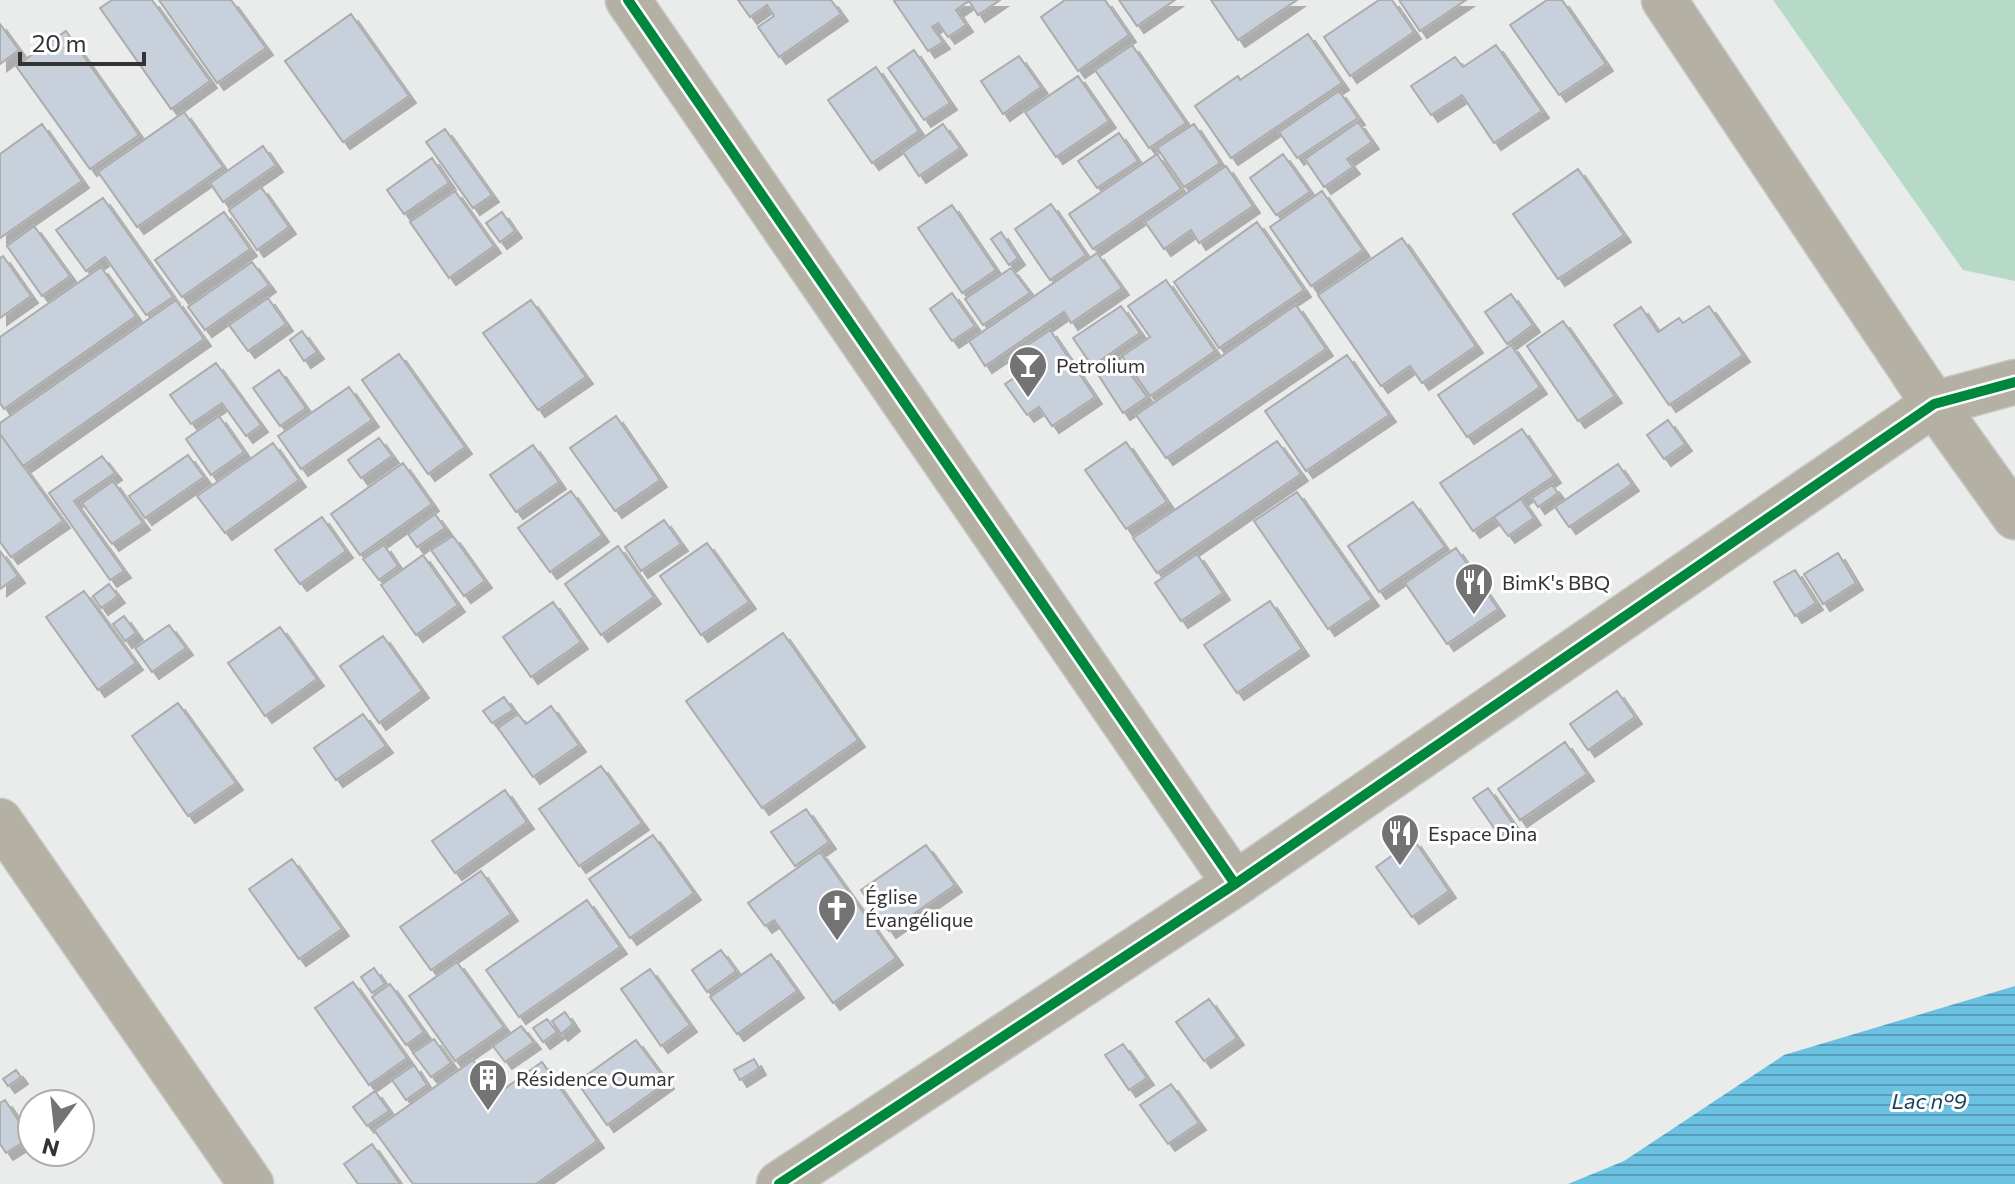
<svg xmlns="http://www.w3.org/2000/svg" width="2015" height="1184" viewBox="0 0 2015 1184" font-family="Commissioner,sans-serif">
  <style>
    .grass { fill: #b6dac7 }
    .water { fill: url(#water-rules) }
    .building { fill: #c8d0dc; stroke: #acacac; stroke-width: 2; filter: url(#shadow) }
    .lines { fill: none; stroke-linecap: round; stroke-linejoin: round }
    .minor-casing { stroke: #c5c6c6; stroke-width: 47 }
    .minor { stroke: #b4b1a4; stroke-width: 44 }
    .cycleway-casing { stroke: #fff; stroke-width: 15 }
    .cycleway { stroke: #00873e; stroke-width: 10 }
    .labels { text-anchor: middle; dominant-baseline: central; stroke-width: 6; stroke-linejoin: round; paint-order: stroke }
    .poi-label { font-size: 20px; fill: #333334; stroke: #fff; text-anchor: start }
    .water-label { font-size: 22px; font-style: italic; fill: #14465a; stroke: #fff }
  </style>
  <defs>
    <pattern id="water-rules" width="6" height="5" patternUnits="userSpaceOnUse" patternTransform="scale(2)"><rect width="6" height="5" fill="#6ac1e2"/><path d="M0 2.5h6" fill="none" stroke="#589db8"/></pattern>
    <filter id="shadow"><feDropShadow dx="7" dy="7" stdDeviation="0" flood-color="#0004"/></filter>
  </defs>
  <rect width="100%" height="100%" fill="#eaebeb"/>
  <path class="grass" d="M1773,0H2015V281L1963,270Z"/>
  <path class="water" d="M2015,986V1184H1568L1624,1161L1784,1055Z"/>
  <path class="building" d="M112,0H152L210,81L171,109L100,8Z
    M159,0H231L266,48L217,83Z
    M738,0H831L841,14L779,57L758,27L774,16L767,5L750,17Z
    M896,0H1000L978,15L969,1L956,10L966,25L948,37L938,23L932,27L943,42L928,51L894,1Z
    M1065,0H1105L1129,35L1078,71L1041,17Z
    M1119,0H1175L1137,26Z
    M1211,0H1297L1238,40Z
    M1379,0H1392L1414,32L1350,76L1324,37Z
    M1399,0H1466L1420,31Z
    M1547,0H1562L1606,64L1559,95L1510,25Z
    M351,14L409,96L343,142L285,61Z
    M0,24L19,50L0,64Z
    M66,31L139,135L90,169L16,66Z
    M1308,34L1342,83L1231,158L1195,106L1238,76L1240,80Z
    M1132,45L1186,123L1149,148L1095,70Z
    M1496,45L1542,111L1494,143L1462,95L1431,115L1411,86L1455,57L1463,67Z
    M914,50L950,103L924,120L888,68Z
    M1019,56L1041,87L1003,114L981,81Z
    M876,67L919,131L872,163L828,100Z
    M1078,76L1109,121L1056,157L1025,112Z
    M1339,91L1358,118L1297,158L1279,132Z
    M184,112L223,167L137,227L98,172Z
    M1358,122L1372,142L1347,159L1353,167L1324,187L1305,159Z
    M42,124L82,181L0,238V154Z
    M943,124L960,148L919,176L903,152Z
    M1194,124L1220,163L1184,187L1157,148Z
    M445,129L492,195L473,208L426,142Z
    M1119,133L1138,161L1097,188L1078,161Z
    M263,146L276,165L223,202L210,183Z
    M1157,154L1181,189L1093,249L1069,214Z
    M1283,154L1310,192L1276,215L1250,178Z
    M432,158L449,183L404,214L387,190Z
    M1226,166L1253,206L1199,243L1191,230L1164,249L1145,222Z
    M1578,169L1624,235L1558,279L1513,214Z
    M261,187L289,227L257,250L229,210Z
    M455,191L494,246L449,278L410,222Z
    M1322,191L1363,250L1311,286L1270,227Z
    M103,198L173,297L146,315L105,257L86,271L56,230Z
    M1051,204L1086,255L1050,280L1015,229Z
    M952,205L996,270L962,293L918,228Z
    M224,212L250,249L182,297L155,260Z
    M502,212L515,231L500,242L486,223Z
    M1257,222L1304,290L1219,348L1174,282Z
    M34,226L70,276L42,296L7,246Z
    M1001,232L1018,258L1009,265L991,239Z
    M1402,238L1476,346L1422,383L1410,366L1381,386L1318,295Z
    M1097,253L1122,288L1071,323L1064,312L985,366L969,341Z
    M3,256L31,296L0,318V258Z
    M252,262L269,285L205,330L188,307Z
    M101,267L136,316L4,409L0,403V337Z
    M1011,268L1030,293L983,325L965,299Z
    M1166,280L1215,351L1150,396L1122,356L1150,337L1128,306Z
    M952,293L975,326L952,341L930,309Z
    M1511,294L1533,325L1507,344L1485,312Z
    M268,298L286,324L248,351L229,325Z
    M176,300L204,339L23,466L0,434V423Z
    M531,300L586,377L538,410L483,333Z
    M1296,305L1326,349L1166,458L1136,415Z
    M1121,306L1140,333L1092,366L1073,338Z
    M1709,306L1743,355L1669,405L1614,325L1641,307L1658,332L1679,318L1683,323Z
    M1563,321L1615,396L1578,421L1527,346Z
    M1050,330L1095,397L1052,426L1039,407L1027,415L1005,384L1017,376L1006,360Z
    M302,331L317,352L304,361L290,340Z
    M1511,345L1540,387L1467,437L1438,395Z
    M399,354L465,447L428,474L362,380Z
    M1347,355L1389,415L1306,471L1265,411Z
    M1119,358L1147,397L1123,413L1097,373Z
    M216,363L261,425L246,436L222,403L191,424L170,395Z
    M279,370L306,408L280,426L253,388Z
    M349,387L372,420L301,469L278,436Z
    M219,416L244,452L211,475L186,439Z
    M616,416L660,480L615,511L570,448Z
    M1668,420L1685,444L1664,459L1647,435Z
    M1522,429L1554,476L1473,531L1440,483Z
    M0,434L63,521L11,557L0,542Z
    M379,438L392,456L361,478L348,460Z
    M1277,441L1301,474L1157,573L1133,538Z
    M1126,442L1167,502L1126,529L1085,470Z
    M273,443L299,480L225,533L197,496Z
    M533,445L559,482L516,512L490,475Z
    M188,455L204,477L145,518L129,496Z
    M102,456L115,473L74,501L124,571L110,580L49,493Z
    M403,463L432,504L360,555L331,514Z
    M1618,464L1632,484L1569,527L1555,507Z
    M113,481L143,523L112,544L82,503Z
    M1552,485L1558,493L1538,507L1532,498Z
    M571,491L602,535L550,572L518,528Z
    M1297,492L1372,599L1328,629L1254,521Z
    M1521,499L1534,518L1508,536L1494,517Z
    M1413,502L1445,547L1379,592L1348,546Z
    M435,514L445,528L417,547L408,534Z
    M322,517L346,551L300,584L275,550Z
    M664,520L681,544L641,571L625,547Z
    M453,536L485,581L464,596L431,550Z
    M707,543L749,602L701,635L660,576Z
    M384,545L398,566L379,580L363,559Z
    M618,546L654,597L601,635L565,584Z
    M1456,548L1498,609L1447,644L1405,583Z
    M0,551L18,576L0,589Z
    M1838,553L1856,583L1823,604L1804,574Z
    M1197,554L1223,593L1181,621L1155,583Z
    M423,555L458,605L416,635L381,585Z
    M1795,570L1816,603L1795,616L1774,582Z
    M109,584L118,596L101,608L93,596Z
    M84,591L136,663L98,690L46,617Z
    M1270,601L1302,649L1237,693L1204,645Z
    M553,602L581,642L531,677L503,637Z
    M124,616L136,633L125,641L113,624Z
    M169,625L186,648L152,672L135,648Z
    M280,627L317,679L265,716L228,663Z
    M783,633L858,740L762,808L686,701Z
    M383,636L422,691L379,723L340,666Z
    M1617,691L1635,717L1588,750L1570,724Z
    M504,697L513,710L492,723L483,711Z
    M178,703L236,783L188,816L132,736Z
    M551,706L579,745L533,777L498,728L518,714L526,724Z
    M363,714L386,746L336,780L314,748Z
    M1565,742L1587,774L1520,820L1498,789Z
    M601,766L642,823L579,866L539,809Z
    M1488,788L1514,825L1499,835L1473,798Z
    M505,790L527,822L455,873L432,841Z
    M806,809L829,842L795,866L771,832Z
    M653,835L694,893L630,938L589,879Z
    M1414,840L1449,891L1412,917L1376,867Z
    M926,845L955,885L889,931L861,890Z
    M820,852L896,958L833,1003L774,920L765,926L748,903Z
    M292,859L342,929L299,959L249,889Z
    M481,871L511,914L431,970L400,927Z
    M587,900L620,947L519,1017L486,970Z
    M721,950L736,971L707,992L692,970Z
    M771,954L797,991L737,1034L710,997Z
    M457,962L504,1027L455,1061L409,996Z
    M374,968L385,984L372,993L361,977Z
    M650,969L690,1025L661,1046L621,989Z
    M353,982L407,1058L369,1085L315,1008Z
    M390,984L424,1032L406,1045L372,997Z
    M1209,999L1237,1038L1204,1061L1176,1022Z
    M565,1012L573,1024L561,1034L552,1021Z
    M547,1019L557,1032L543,1042L533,1028Z
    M521,1026L534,1042L505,1062L493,1046Z
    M434,1039L451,1063L431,1077L413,1053Z
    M636,1040L667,1082L607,1125L577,1082Z
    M1123,1044L1147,1078L1129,1090L1105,1055Z
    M754,1059L759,1068L740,1080L734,1070Z
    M473,1060L497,1094L542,1062L597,1141L536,1184H413L374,1130Z
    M414,1065L427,1085L406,1100L392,1080Z
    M16,1070L21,1077L8,1086L3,1079Z
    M1171,1084L1199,1123L1168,1144L1140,1105Z
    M375,1091L389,1111L367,1126L353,1107Z
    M5,1100L30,1138L6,1153L0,1144V1103Z
    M372,1144L400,1184H358L344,1164Z"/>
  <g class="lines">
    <defs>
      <path id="minor" d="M628,0L1235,884
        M1664,0L1934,404L2015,517
        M0,821L251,1184
        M779,1184L1235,884L1934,404L2015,382"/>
    </defs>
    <use href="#minor" class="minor-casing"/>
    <use href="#minor" class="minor"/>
    <defs>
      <path id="cycleway" d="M628,0L1235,884
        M779,1184L1235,884L1934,404L2015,382"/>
    </defs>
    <use href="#cycleway" class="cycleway-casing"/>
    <use href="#cycleway" class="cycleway"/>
  </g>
  <defs>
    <symbol id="bar-pin" viewBox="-11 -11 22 30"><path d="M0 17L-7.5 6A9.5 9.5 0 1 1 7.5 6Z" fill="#737374" stroke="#fff"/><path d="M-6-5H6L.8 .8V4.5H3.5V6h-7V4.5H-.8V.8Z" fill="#fff"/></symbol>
    <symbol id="restaurant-pin" viewBox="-11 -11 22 30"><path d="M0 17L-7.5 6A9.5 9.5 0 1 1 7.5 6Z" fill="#737374" stroke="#fff"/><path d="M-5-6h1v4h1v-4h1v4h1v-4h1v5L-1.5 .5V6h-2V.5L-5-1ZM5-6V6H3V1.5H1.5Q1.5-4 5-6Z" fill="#fff"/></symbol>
    <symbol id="church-pin" viewBox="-11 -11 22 30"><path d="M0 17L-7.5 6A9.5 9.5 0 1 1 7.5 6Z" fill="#737374" stroke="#fff"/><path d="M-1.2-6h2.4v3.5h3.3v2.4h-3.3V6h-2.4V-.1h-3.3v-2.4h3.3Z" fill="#fff"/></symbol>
    <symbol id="building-pin" viewBox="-11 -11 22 30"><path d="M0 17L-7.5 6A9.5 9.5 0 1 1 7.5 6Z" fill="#737374" stroke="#fff"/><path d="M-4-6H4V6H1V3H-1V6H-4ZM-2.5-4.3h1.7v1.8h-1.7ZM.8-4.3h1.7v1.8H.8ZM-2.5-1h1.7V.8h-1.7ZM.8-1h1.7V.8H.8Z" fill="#fff"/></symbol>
  </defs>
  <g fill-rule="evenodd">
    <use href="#bar-pin" x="1006" y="343" width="44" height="60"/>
    <use href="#restaurant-pin" x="1452" y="560" width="44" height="60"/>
    <use href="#restaurant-pin" x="1378" y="811" width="44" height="60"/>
    <use href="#church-pin" x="815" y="886" width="44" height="60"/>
    <use href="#building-pin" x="466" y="1056" width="44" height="60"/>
  </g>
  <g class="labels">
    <g class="poi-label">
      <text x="1056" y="365">Petrolium</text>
      <text x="1502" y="582">BimK's BBQ</text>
      <text x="1428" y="833">Espace Dina</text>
      <text x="865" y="896">Église<tspan x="865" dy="23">Évangélique</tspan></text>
      <text x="516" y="1078">Résidence Oumar</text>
    </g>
    <g class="water-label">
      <text x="1929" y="1100">Lac n°9</text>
    </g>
  </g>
  <g transform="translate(56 1128) rotate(195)"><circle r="38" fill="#ffffff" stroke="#adadae" stroke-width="2"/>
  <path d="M0-6L14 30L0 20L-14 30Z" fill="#737374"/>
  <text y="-12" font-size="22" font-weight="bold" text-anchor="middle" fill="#333334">N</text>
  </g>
  <path d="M20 52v12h124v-12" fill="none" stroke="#333334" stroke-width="4"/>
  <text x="32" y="52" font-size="24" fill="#333334" stroke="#ffffff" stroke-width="6" paint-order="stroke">20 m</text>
</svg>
